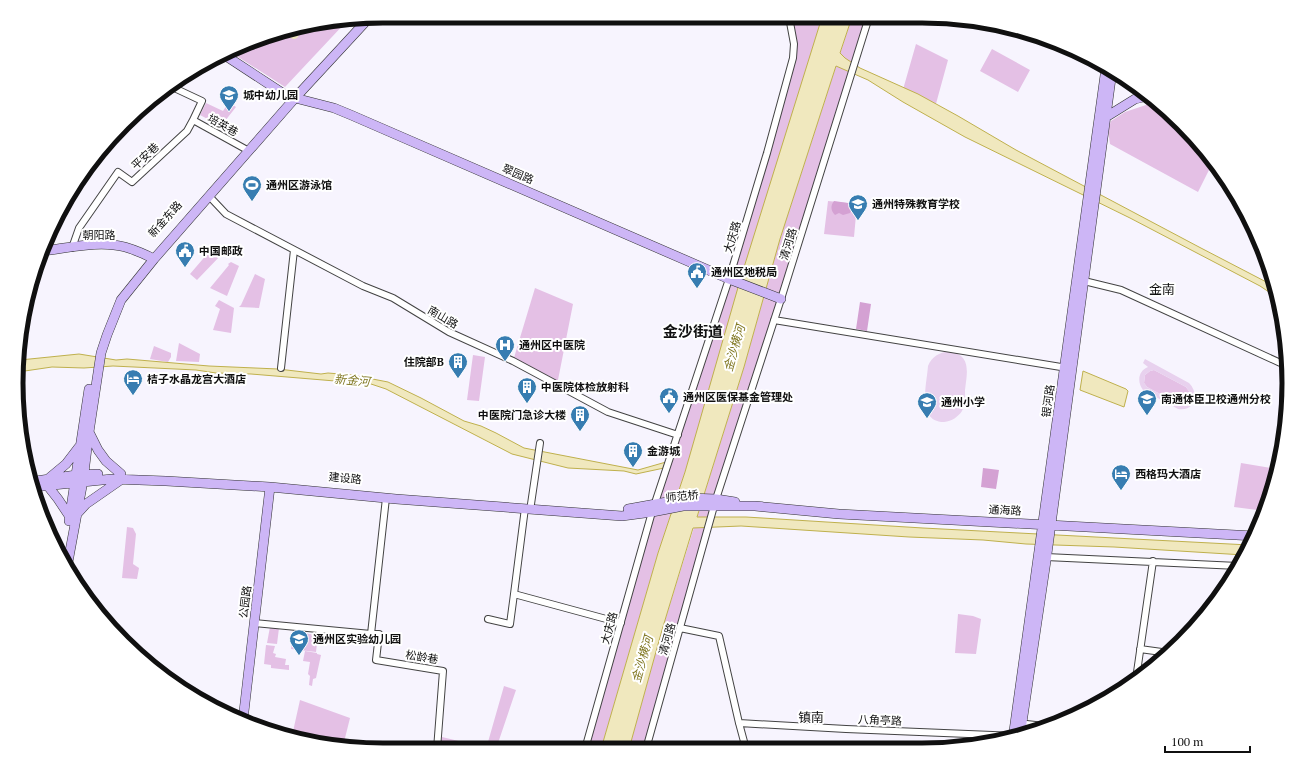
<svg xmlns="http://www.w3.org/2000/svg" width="1305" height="766" viewBox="0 0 1305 766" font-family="'PT Serif','Noto Sans SC',serif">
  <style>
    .green { fill: #e4c0e5 }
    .forest { fill: #d4a1d3 }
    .pitch { fill: #e8d1ee; fill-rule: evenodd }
    .water { fill: #f0e8be; stroke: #bfb04d }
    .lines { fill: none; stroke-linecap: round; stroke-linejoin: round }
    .river { stroke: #f0e8be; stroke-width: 10 }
    .street-casing { stroke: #434343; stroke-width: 8 }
    .secondary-casing { stroke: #323232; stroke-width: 10 }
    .street { stroke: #fff; stroke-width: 6 }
    .secondary { stroke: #cdb6f6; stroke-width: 9 }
    .labels { text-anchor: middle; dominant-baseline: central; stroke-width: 4; stroke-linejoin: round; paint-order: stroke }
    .poi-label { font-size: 11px; font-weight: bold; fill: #101010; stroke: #fff; text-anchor: start }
    .street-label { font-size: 11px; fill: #101010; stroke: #fff }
    .water-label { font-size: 12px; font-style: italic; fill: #817823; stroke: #fff }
    .quarter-label { font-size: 13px; fill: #101010; stroke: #fff }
    .district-label { font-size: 15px; font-weight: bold; fill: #101010; stroke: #fff }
    .rim { fill: none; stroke: #101010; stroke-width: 5 }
  </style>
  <rect width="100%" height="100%" fill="#f7f4fe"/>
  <path class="green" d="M791,17H822L685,472L658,553L601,749H585L652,512L729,279L795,59Z
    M852,17H869L716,499L646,749H629L662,630L744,367L780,239Z
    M346,22L285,87L232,53L265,35Z
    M916,44L948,60L934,111L902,93Z
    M992,49L1030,70L1018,92L980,71Z
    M229,102L236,107L221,126L200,115L206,103L223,111Z
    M1149,104L1169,114L1182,124L1213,162L1198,192L1110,144L1108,130L1111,121L1125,112Z
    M828,201L857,204L854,237L824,234Z
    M214,246L222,254L197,280L190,274Z
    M231,262L239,266L227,296L210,288L229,265L228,264Z
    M255,274L265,279L259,308L239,307L241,305Z
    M535,288L573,304L557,385L513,361Z
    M219,300L234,308L231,333L213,330L220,309L215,306Z
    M179,343L200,354L199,362L176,361Z
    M154,346L171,353V357L168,362L150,359Z
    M473,355L485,357L479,401L467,400Z
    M1154,370L1186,387L1191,394L1188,402L1182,405L1179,404L1147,387L1144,383L1145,375L1150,371Z
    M1241,463L1271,468L1265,511L1234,507Z
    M127,527L133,528L136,534L133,564L139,568L137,579L122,578Z
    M958,614L973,616L981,619L976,654L955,653Z
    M270,627L279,628L277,644L267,643Z
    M294,632L318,635L316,652L291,649Z
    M266,645L275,646L273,653L276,654L275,657L286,659L285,665H289V670L271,668V665L264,664Z
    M305,651L317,653V654L321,655L316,678L313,679L312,686L309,685L310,676L308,674L310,662L303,661Z
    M504,686L516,690L496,749H486Z
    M300,700L350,718L343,746L292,736Z
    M442,737L467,743L466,749H439Z"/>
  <path class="forest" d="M834,201L848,203L851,211L850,213L843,215L839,213L835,215C831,211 830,206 834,201Z
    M860,302L871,304L867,331L856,329Z
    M983,468L999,470L996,489L981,487Z"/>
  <path class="pitch" d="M949,351C972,355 967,373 965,390C965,397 965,405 962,411C958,417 952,421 944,422C916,422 927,383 928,366C932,356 939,353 949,351Z
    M1145,359L1189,383C1200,394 1195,412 1178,409L1143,390C1137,382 1138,371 1148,367L1143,363ZM1154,370L1186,387L1191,394L1188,402L1182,405L1179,404L1147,387L1144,383L1145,375L1150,371Z"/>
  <path class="water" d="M822,17H852L840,53L845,58L860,68L918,94L958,116L1016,150L1199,247L1274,286L1278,298L1260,286L1130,218L965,137L903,102L868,80L836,66L780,239L744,367L697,517H746L923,528L1249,545L1244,555L1114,547L1026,544L983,540L909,537L741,526L693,528L662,630L629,749H601L658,553L685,472L741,277Z
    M79,354L116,360L127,359L209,366L278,369L321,374L328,373L352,375L388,382L421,398L464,421L481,426L496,433L524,448L638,470L666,462L664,468L636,474L624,471L568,468L512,454L386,389L371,384L251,374L216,373L196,370L113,366L84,368L52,367L18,372L20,360Z
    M1083,371L1126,389L1128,391L1124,407L1080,390Z"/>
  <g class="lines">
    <path class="river" d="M289,31L294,34"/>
    <defs>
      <path id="street" d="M170,86L202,101L193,120L249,151
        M209,196L226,214L363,286L393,298L449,332L513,361L608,412L678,435
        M72,248L79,228L118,172L132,182L187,131L193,120
        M1080,280L1121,290L1287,366
        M774,320L1067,368
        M281,368L294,250
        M531,504L540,443
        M525,508L514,594L621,623
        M1046,557L1238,566
        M488,619L510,624L514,594
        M254,623L371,634L386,498
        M680,628L719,636L739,723L746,749
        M371,634H379L376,660L443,671L437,749
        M1140,649L1169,653
        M1136,679L1153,561
        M739,723L846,729L1017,736
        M1018,723L1044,726
        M585,749L652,512L729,279L767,153L793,58L794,44L789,17
        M646,749L716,499L781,299L869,17"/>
      <path id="secondary" d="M226,56L290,98
        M290,98H295L334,108L351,115L729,279L781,299
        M1106,117L1135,99L1148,96
        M42,251C69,248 99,240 125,247C135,250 145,254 154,259
        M89,432L98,450L106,461L121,474
        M48,479L66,464L79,447
        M36,481L76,475L98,474
        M47,485L58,499L70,517
        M33,487L112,479L166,481L270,487L396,499L622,516L652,512L683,506H755L839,514L1255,536
        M628,509L689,498L716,499L735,502
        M76,515L86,504L122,479
        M69,521L89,389
        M68,562L83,481L89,432L101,353L107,335L121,300L154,259L295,98L369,18
        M243,720L270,487
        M1020,736L1046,561L1112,71
        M1013,738L1106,68"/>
    </defs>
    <use href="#street" class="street-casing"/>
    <use href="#secondary" class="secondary-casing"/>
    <use href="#street" class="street"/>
    <use href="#secondary" class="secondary"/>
  </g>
  <defs>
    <symbol id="school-pin" viewBox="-11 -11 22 30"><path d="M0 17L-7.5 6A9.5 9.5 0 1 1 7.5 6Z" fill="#377db1" stroke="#fff"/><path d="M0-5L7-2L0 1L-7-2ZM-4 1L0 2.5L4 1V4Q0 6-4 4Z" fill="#fff"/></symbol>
    <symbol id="stadium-pin" viewBox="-11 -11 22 30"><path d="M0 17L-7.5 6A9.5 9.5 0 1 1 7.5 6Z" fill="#377db1" stroke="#fff"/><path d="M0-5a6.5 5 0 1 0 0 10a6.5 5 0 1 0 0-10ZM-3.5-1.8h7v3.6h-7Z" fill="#fff"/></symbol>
    <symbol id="civic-pin" viewBox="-11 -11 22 30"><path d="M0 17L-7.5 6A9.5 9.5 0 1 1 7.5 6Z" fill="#377db1" stroke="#fff"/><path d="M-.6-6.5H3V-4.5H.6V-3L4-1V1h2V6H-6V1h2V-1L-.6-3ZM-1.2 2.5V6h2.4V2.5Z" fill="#fff"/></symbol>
    <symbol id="hospital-pin" viewBox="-11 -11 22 30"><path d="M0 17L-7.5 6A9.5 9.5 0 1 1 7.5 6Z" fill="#377db1" stroke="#fff"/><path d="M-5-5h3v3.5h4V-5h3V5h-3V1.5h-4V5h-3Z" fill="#fff"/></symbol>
    <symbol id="building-pin" viewBox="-11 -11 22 30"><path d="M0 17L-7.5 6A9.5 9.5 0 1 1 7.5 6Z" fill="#377db1" stroke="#fff"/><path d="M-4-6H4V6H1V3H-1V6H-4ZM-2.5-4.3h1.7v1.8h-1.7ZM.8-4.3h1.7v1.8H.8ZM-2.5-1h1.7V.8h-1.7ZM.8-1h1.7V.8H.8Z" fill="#fff"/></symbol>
    <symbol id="hotel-pin" viewBox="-11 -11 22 30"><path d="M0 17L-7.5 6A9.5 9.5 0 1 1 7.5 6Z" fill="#377db1" stroke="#fff"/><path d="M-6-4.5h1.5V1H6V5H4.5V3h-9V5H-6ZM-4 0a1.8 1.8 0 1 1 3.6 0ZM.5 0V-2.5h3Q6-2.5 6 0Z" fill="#fff"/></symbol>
  </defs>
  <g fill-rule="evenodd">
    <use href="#school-pin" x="218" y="84" width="22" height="30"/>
    <use href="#stadium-pin" x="241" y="174" width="22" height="30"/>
    <use href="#school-pin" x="847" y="193" width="22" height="30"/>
    <use href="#civic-pin" x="174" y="240" width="22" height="30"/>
    <use href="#civic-pin" x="686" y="261" width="22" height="30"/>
    <use href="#hospital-pin" x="494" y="334" width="22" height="30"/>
    <use href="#building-pin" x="447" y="351" width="22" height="30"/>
    <use href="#hotel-pin" x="122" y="368" width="22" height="30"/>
    <use href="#building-pin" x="516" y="376" width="22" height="30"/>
    <use href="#civic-pin" x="658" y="386" width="22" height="30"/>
    <use href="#school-pin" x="1136" y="388" width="22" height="30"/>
    <use href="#school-pin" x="916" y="391" width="22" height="30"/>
    <use href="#building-pin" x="569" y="404" width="22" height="30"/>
    <use href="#building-pin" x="622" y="440" width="22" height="30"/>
    <use href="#hotel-pin" x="1110" y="463" width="22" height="30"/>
    <use href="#school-pin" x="288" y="628" width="22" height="30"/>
  </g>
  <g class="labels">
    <g class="poi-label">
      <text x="243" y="95">城中幼儿园</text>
      <text x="266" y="185">通州区游泳馆</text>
      <text x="872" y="204">通州特殊教育学校</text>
      <text x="199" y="251">中国邮政</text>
      <text x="711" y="272">通州区地税局</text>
      <text x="519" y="345">通州区中医院</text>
      <text x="444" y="362" text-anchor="end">住院部B</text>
      <text x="147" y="379">桔子水晶龙宫大酒店</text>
      <text x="541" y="387">中医院体检放射科</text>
      <text x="683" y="397">通州区医保基金管理处</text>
      <text x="1161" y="399">南通体臣卫校通州分校</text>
      <text x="941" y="402">通州小学</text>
      <text x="566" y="415" text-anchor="end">中医院门急诊大楼</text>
      <text x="647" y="451">金游城</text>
      <text x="1135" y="474">西格玛大酒店</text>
      <text x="313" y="639">通州区实验幼儿园</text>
    </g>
    <g class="street-label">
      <text transform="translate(223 125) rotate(29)">培英巷</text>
      <text transform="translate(145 156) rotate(-43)">平安巷</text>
      <text transform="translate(518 174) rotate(23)">翠园路</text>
      <text transform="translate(165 219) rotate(-48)">新金东路</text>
      <text x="99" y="235">朝阳路</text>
      <text transform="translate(732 237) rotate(-73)">大庆路</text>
      <text transform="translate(788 244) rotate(-73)">清河路</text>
      <text transform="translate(443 317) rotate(30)">南山路</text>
      <text transform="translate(1048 401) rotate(-82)">银河路</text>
      <text transform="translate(345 478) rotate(5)">建设路</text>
      <text transform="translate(682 496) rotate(-6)">师范桥</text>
      <text transform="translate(1005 510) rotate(3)">通海路</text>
      <text transform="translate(245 602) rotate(-83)">公园路</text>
      <text transform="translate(609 628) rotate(-74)">大庆路</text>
      <text transform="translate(667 639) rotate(-74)">清河路</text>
      <text transform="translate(422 657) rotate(9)">松龄巷</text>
      <text transform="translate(880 720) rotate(2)">八角亭路</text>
    </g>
    <g class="water-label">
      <text transform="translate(734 348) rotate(-74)">金沙横河</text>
      <text transform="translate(352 380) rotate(5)">新金河</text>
      <text transform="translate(642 659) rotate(-74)">金沙横河</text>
    </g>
    <g class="quarter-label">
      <text x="1162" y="289">金南</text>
      <text x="811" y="717">镇南</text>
    </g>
    <g class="district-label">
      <text x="693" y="331">金沙街道</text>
    </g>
  </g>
  <path d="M0 0H1305V766H0ZM383 23H922A360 360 0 0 1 1282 383V383A360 360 0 0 1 922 743H383A360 360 0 0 1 23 383V383A360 360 0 0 1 383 23Z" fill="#fff" fill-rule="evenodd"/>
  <path class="rim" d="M383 23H922A360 360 0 0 1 1282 383V383A360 360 0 0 1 922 743H383A360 360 0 0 1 23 383V383A360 360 0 0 1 383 23Z"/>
  <path d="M1165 746v6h85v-6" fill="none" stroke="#101010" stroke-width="2"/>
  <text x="1171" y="746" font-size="12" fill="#101010" stroke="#ffffff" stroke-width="3" paint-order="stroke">100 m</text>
</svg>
